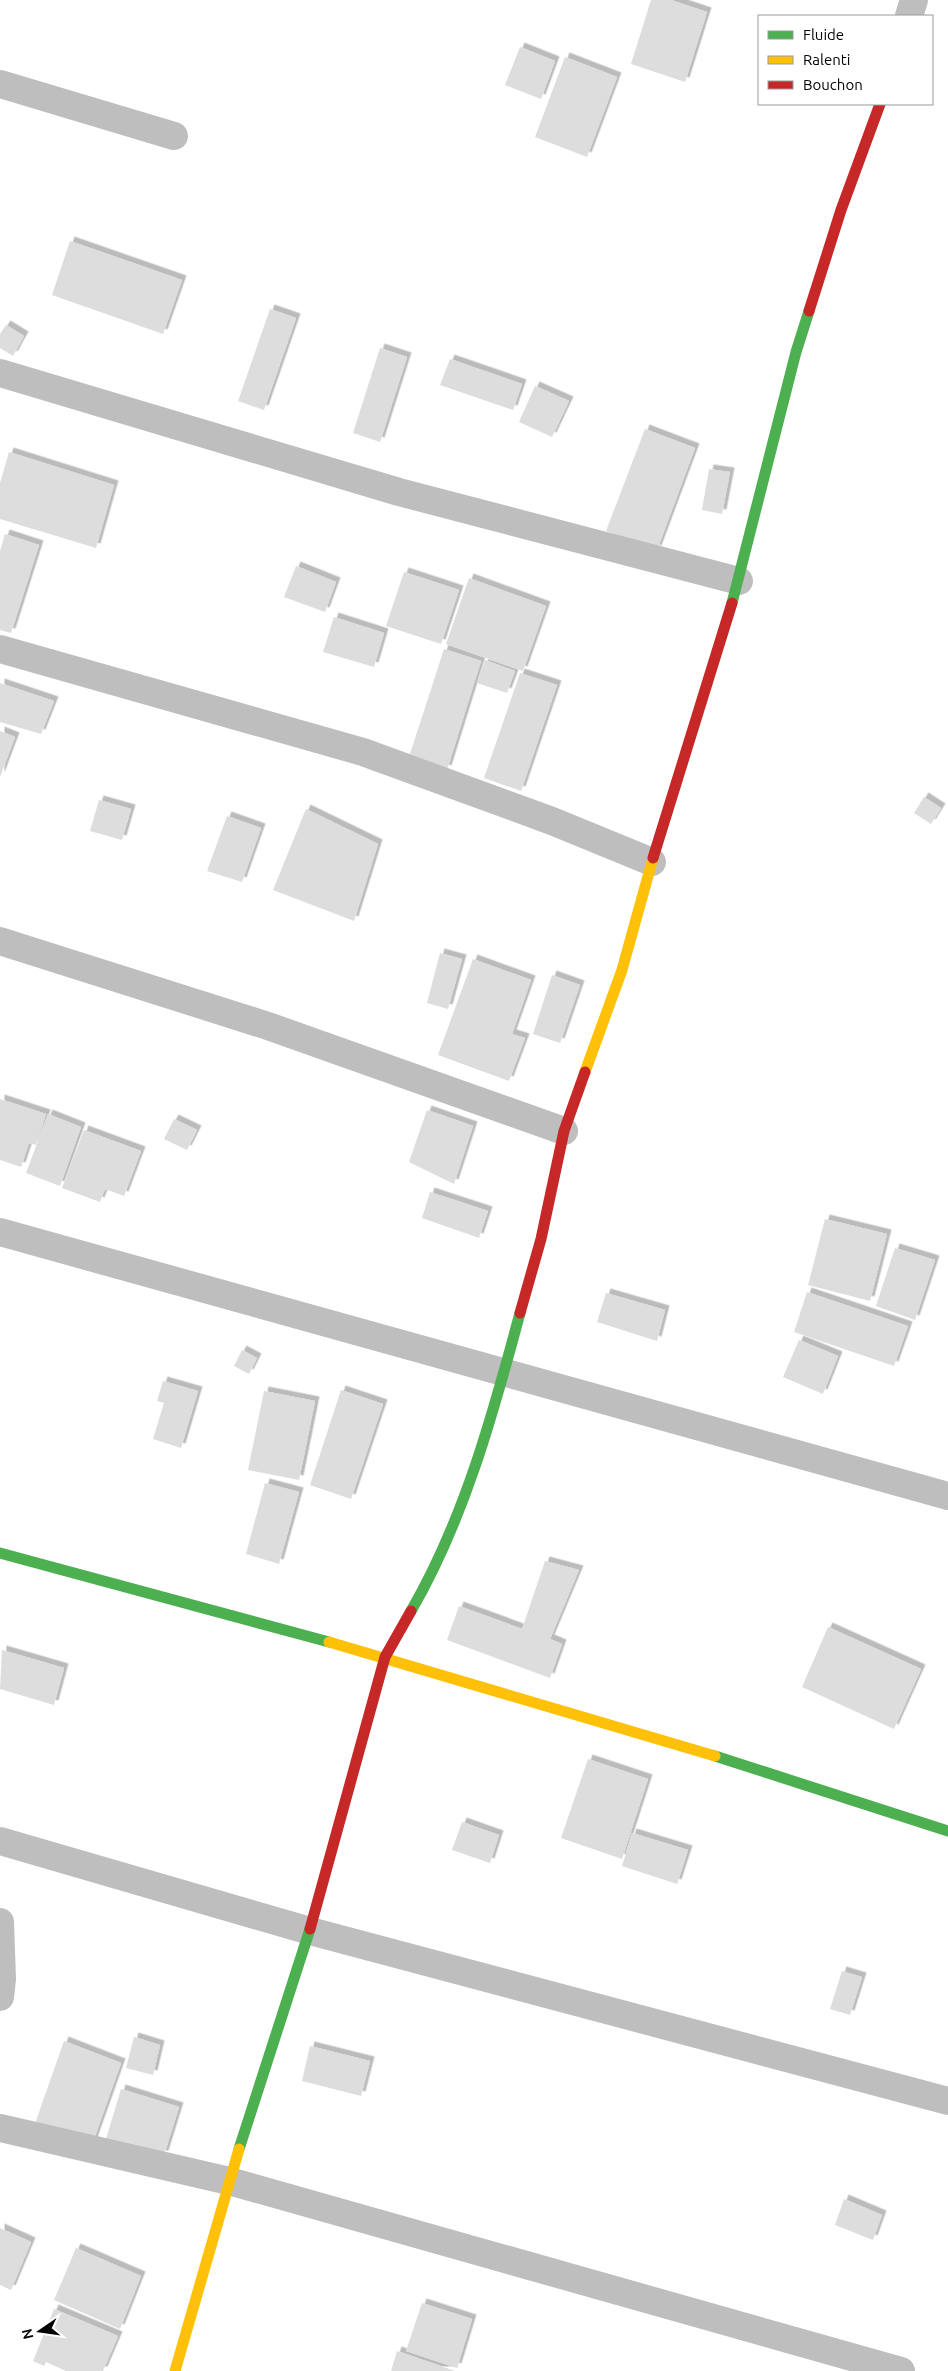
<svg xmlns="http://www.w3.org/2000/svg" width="948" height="2371" viewBox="0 0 948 2371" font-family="Ubuntu,sans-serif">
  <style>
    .building { fill: #ddd; filter: url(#shadow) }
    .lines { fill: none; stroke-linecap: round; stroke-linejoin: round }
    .street { stroke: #bebebe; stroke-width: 28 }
    .fast { stroke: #4caf50; stroke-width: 11 }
    .slow { stroke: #ffc107; stroke-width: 11 }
    .jam { stroke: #c62828; stroke-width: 11 }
  </style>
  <defs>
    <filter id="shadow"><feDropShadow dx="4.5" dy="-4.5" stdDeviation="0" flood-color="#0004"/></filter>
  </defs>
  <rect width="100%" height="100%" fill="#fff"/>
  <path class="building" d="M651,0H671L707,12L685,82L631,64Z
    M520,47L555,61L541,99L505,85Z
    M565,57L617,77L587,157L535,137Z
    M70,241L182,280L163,334L52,295Z
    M270,309L296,318L264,410L238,401Z
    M6,325L24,336L13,356L0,348V334Z
    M380,348L407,357L380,442L353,433Z
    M450,359L522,384L513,410L440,385Z
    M535,386L569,401L552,437L519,422Z
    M645,429L695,448L657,550L606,531Z
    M9,452L114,485L96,548L0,519V483Z
    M709,469L730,472L722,514L702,510Z
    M5,534L39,545L11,633L0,630V551Z
    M296,566L336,582L325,612L284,597Z
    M404,572L459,590L441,644L386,626Z
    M469,578L546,606L523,671L446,644Z
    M334,617L384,633L374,667L323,652Z
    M444,649L481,661L447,770L409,757Z
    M485,660L515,671L507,693L477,683Z
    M520,673L557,685L521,791L484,778Z
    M0,683L54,701L41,734L0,722Z
    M0,731L15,737L0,777Z
    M924,797L941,808L931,824L914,813Z
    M99,800L131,809L122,840L90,831Z
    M306,809L378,844L354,921L273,890Z
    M227,816L261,828L242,882L207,871Z
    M440,953L462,959L448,1009L427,1003Z
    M473,959L531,980L512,1034L525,1038L509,1081L438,1055Z
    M552,975L580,985L560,1043L533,1034Z
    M0,1099L46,1114L36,1145L29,1143L21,1167L0,1160Z
    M427,1110L473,1126L454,1184L409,1162Z
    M48,1114L81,1127L60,1186L26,1173Z
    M174,1119L197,1130L187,1150L164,1139Z
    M84,1130L141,1151L124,1196L105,1189L100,1202L62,1188Z
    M430,1192L488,1211L479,1238L422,1218Z
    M825,1219L887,1234L870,1301L808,1285Z
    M895,1248L935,1260L915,1320L876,1306Z
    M807,1292L908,1326L894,1366L794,1332Z
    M606,1293L665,1310L657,1341L597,1322Z
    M799,1340L838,1356L823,1394L783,1377Z
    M242,1350L257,1358L249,1374L234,1366Z
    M163,1381L198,1391L181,1448L153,1439L164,1403L157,1401Z
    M341,1390L383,1404L351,1499L310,1485Z
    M264,1391L315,1401L299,1480L248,1470Z
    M265,1483L299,1492L279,1564L246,1554Z
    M545,1561L579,1570L550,1639L562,1644L550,1678L447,1640L459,1606L522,1629Z
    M828,1627L921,1669L894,1729L802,1687Z
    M2,1650L64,1668L54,1705L0,1689Z
    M588,1759L648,1779L622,1859L561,1838Z
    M462,1822L499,1835L490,1863L452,1850Z
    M632,1833L688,1850L677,1884L622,1866Z
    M842,1971L862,1977L850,2015L830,2009Z
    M134,2037L160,2045L153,2075L126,2068Z
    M64,2041L121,2063L89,2153L32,2132Z
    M310,2046L370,2061L361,2096L302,2081Z
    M121,2089L179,2107L164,2155L103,2149Z
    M844,2199L882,2215L873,2240L835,2225Z
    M0,2228L31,2242L11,2290L0,2285Z
    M76,2248L141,2276L120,2329L54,2300Z
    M422,2303L472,2319L457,2368L406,2351Z
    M54,2309L118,2336L103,2371H66L46,2362L44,2366L33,2361Z
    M397,2351L455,2371H391Z"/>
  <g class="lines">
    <path class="street" d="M909,16L914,0
      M0,84L174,136
      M0,373L399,492L739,581
      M0,649L363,752L552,821L652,862
      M0,941L268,1026L564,1131
      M0,1232L948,1496
      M0,1841L310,1931L948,2101
      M0,1922L2,1979L0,1997
      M0,2128L229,2181L901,2371"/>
    <path class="fast" d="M732,603L796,352L809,311
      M0,1553L329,1642
      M411,1611C464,1520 493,1414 520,1313
      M715,1756L948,1831
      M239,2149L310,1929"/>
    <path class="slow" d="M585,1072L622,970L653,858
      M329,1642L715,1756
      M175,2371L239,2149"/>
    <path class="jam" d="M809,311L841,210L880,104
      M653,858L732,603
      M520,1313L541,1239L564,1131L585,1072
      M310,1929L385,1657L411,1611"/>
  </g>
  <rect x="758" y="15" width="175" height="90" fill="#ffffff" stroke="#999999"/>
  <rect x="768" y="31" width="25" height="8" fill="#4caf50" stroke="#999999"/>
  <text x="803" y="40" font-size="15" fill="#000000">Fluide</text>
  <rect x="768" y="56" width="25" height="8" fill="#ffc107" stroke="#999999"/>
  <text x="803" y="65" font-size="15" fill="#000000">Ralenti</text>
  <rect x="768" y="81" width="25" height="8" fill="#c62828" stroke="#999999"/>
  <text x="803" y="90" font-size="15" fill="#000000">Bouchon</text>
  <g transform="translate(40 2331) rotate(257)" stroke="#ffffff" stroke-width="4" paint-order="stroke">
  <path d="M0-4L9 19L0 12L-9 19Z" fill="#000000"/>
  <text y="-8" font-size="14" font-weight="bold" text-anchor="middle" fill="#000000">N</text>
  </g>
</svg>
